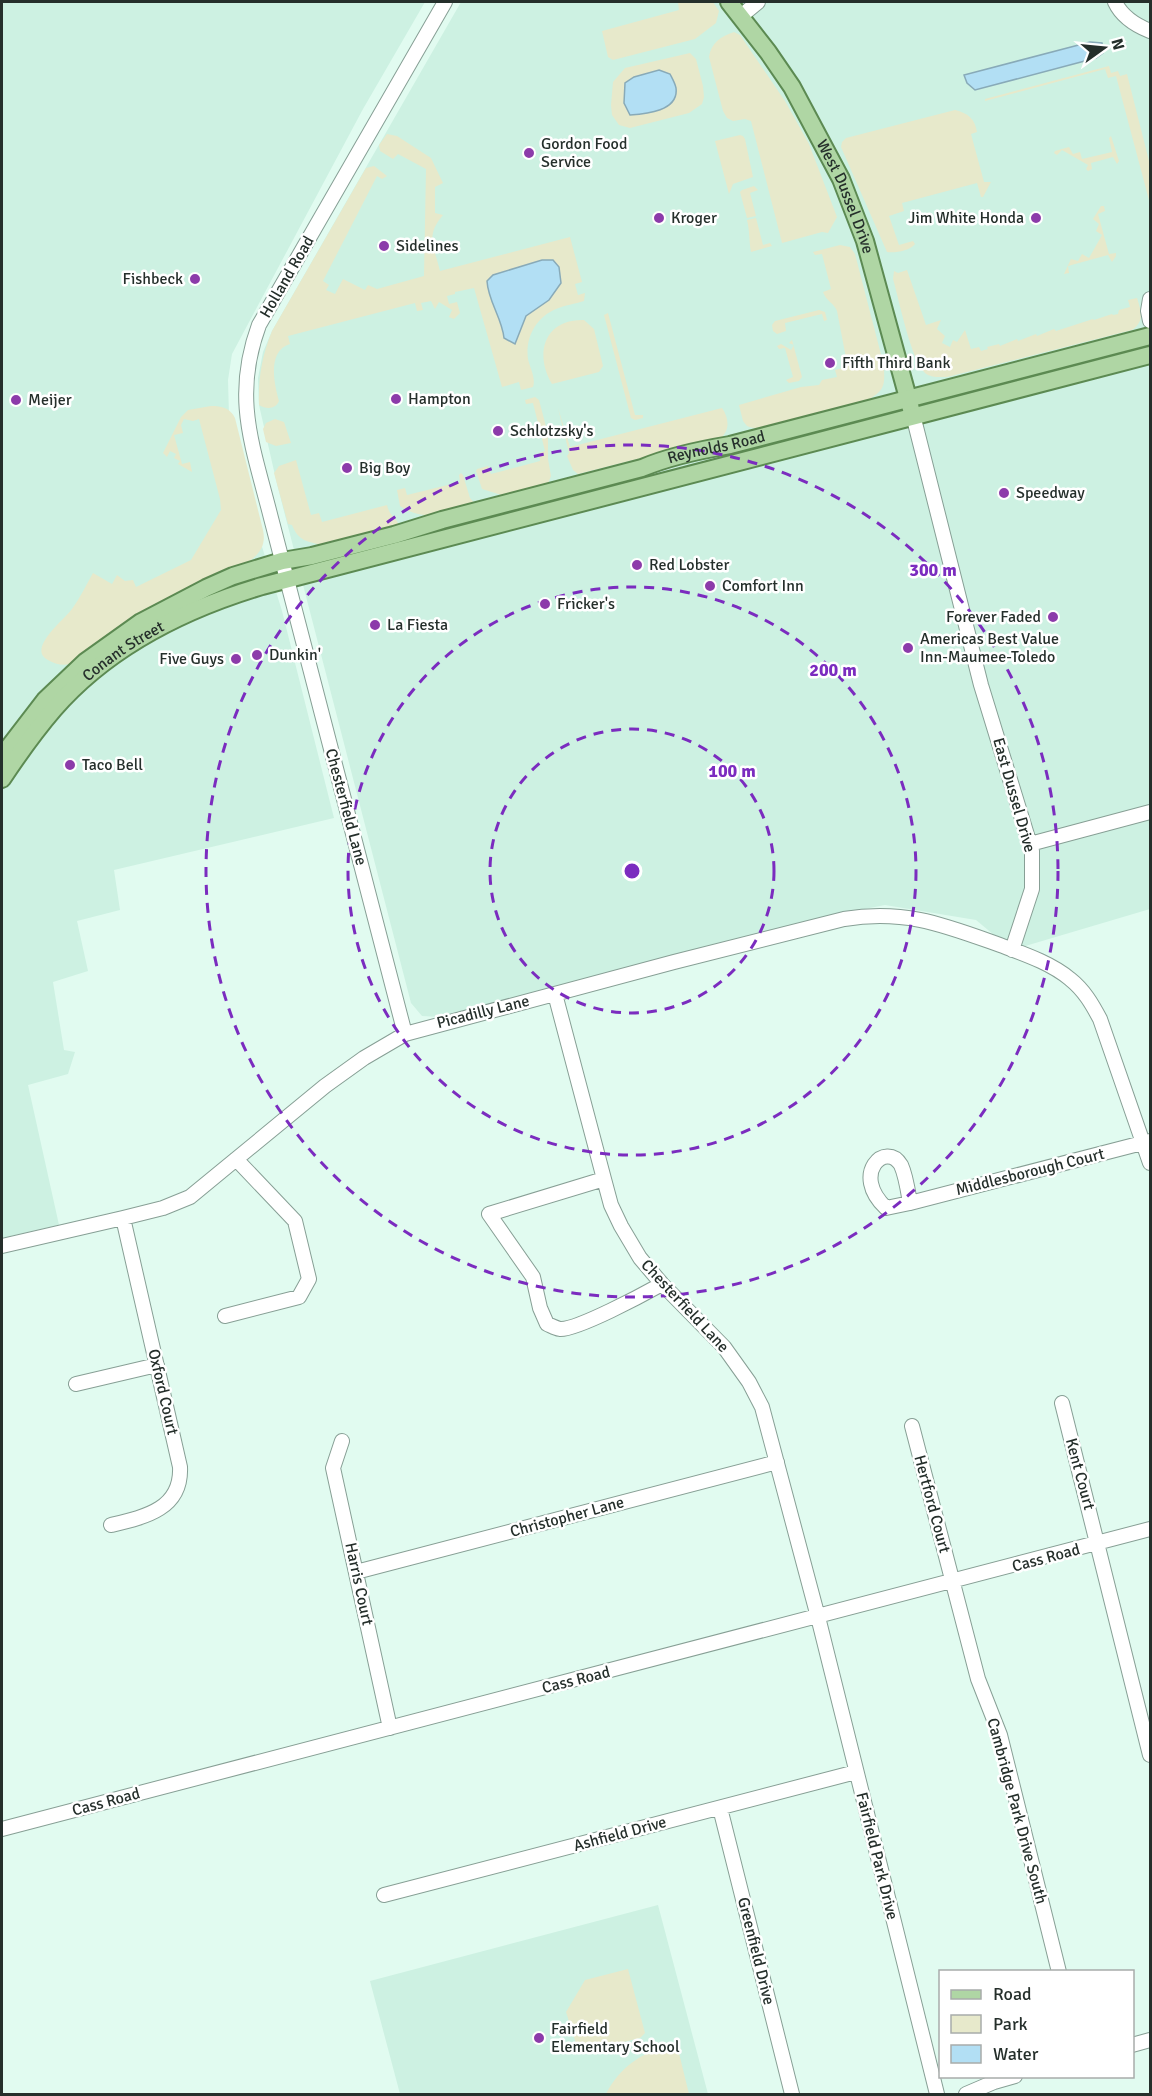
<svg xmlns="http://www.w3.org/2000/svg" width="1152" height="2096" viewBox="0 0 1152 2096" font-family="Signika,sans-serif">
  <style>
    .built { fill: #cdf1e2 }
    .green { fill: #e7e9cb }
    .water { fill: #b2dff4; stroke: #88aab8; stroke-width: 1.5 }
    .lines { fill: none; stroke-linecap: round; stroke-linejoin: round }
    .minor-casing { stroke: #879f95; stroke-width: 16 }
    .major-casing { stroke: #5c8a52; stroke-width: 20 }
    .minor { stroke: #fff; stroke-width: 14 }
    .major { stroke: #afd6a4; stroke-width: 16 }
    .ring { fill: none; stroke: #7b2cbf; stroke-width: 3; stroke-dasharray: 10 8 }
    .poi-dot { fill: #8c3baa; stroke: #fff; stroke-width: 2 }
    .labels { text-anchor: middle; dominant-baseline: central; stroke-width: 5; stroke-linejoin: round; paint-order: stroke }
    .poi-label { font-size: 16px; fill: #252f2b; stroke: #fff; text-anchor: start }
    .street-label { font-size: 16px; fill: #252f2b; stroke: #fff }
    .centre { fill: #7b2cbf; stroke: #fff; stroke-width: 3 }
    .ring-label { font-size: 18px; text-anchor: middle; font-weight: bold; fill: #7b2cbf; stroke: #fff; stroke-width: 5; stroke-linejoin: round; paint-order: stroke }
  </style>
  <rect width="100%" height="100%" fill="#e1fbf0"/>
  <path class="built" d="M2,2H425L363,109L232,354L228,380L229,415L259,537L282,611L334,818L114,870L120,910L77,921L88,971L53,982L64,1050L75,1052L68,1074L28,1085L59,1225L2,1238Z
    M461,2H1150V909L1012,950L976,920L885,905L818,918L439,1017L422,1016L411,1003L277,484L259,405L258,378L263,352L272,331Z
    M658,1905L708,2094H400L370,1981Z"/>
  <path class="green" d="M678,2H713L719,11L716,23L695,39L613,60L608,57L602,31L679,10Z
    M734,32L740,35L785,101L809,144L837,217L828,233L822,232L782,243L751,121L745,119L733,121L727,118L723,111L709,57C711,43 721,36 734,32Z
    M690,53L696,59L703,86L704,97L702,104L689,113L630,128L619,125L612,115L611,105L613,82L625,68Z
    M1109,66L1111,73L1118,71L1120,76L1127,74L1150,165V204L1116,76L1108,78L1105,69L985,101V99Z
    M955,110C968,113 975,119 977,132L971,134L984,182H991L983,197H981L977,183L902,203L904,211L889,216L899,245L913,241L915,244C910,251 895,253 887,252L841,147L842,142L846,138Z
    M387,134L397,136L431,158L443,183L435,187V213L443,215C425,236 434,246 440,271L570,237L582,282L575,284L578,295L585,293L584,301C575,304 565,305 556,309C536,317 525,338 528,359C530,368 536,378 533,387L521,390L519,382L502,387L474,288L455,292V294L447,296L449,304L457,302L460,313L454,319L449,317L452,310L439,302L435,309L431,301L421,303L423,310L417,311L415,303L288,336L290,344C267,351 274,383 279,401C275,410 266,409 259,405C258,378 262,356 272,331L366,168L374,166L387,176L382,179L377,176L323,281L329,285L326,290L335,294L343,279L365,290L368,285L377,289L424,276L426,169L398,154L393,159L380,151L379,145Z
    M740,135L743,136L745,139L753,177L733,184L729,194L715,141Z
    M1111,136L1119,161L1117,164L1113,157L1091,163L1092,169L1088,171L1086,169L1088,165L1062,150L1057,155L1054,153L1055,151L1069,147L1073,154L1080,152L1082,159L1112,152L1109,138Z
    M754,186L758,190L750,193L756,216L747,218L740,192L742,190Z
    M1101,206H1104L1105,211L1098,214L1109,254L1116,253V256L1112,262L1108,255L1068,266L1069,273L1064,274L1071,259L1078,261L1082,254L1089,258L1102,235L1096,231L1099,224L1093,219Z
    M756,218L763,245L770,243L772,246L751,252C749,242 750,232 747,220Z
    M840,245L850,247L855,254L884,366C884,375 886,385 879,392C865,406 832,410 814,414C796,417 778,425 760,428C755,428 751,428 747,426L743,421L739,405L801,387L819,385L822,380L837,377L835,370L843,368L841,360L846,358L837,311C834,303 826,301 823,292L831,289L822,254L815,255L813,252Z
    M907,270L926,325L941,320L937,329L945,336L942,343L950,347L953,340L957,342L965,330L971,349L979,347L981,351L988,349L987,347L999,344L1000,346L1017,339L1018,341L1036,334L1037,336L1054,329L1056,331L1093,319L1094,320L1112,314L1113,315L1118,314L1119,310L1130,307L1128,300L1137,298C1141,311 1145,321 1132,330L947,377C940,377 931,378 925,373C911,360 899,300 893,279L894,271L898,273Z
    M819,310L825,312L827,320L824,321L822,314L785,323L786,331L777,334L773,331L772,325L775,321Z
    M608,313L635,415H643V418L635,420L631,418L604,315Z
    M584,320L594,329L603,366L599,372L552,384C534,354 544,319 584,320Z
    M792,340L802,377L799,381L789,383L786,380L793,377L785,348L779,349L777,346L781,344L791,350L794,345L789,343Z
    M535,397L539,400L548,434V459L551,476L547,486L508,497L482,489L476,471L477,469L488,466L491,474L540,461L539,453L545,451L533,403L526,404L525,400Z
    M211,406C222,406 230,408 235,418L263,530C267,549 256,557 241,567L70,664C62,666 55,664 48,660C26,649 65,619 72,609C80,598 86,585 93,573L112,584L117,575L125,581L133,580L136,587L191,560L221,510L220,499L199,419L193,421L184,419L181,425L183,433L174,435L182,464L190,462L192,472L178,464L180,461L174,458L176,454L170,451L167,457L163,453L181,417L188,410Z
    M558,408L570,447L722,408C729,418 730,430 721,438L578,474L573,470L567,456L569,453Z
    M275,419L284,422L291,443L276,446L266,442L263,429L266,423Z
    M296,460L311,515L319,513L322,522L387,505C390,518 397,517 399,526L323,545C308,542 298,541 292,525L288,524L274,473L279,466Z
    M461,473L463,475L470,498L476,505C450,512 425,523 400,506L397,490L405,488L407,495L460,482L459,475Z
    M628,1969L645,2033L640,2038L579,2053L566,2012L585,1980Z
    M669,2045H677L689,2094H606C620,2067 640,2054 669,2045Z"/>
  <path class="water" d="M1090,42L1102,43L1103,53L1096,58L975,90L967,83L964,75Z
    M659,70L670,74C672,78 675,83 676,88C679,111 646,114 630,115L624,103L625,83L634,77Z
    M542,260H553L559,267L561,283L549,300L526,316L515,344L504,338C502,318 488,301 487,281L493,275Z"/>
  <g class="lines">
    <defs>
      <path id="minor" d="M1115,2C1122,17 1135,25 1150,31
        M741,16L758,2
        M1150,299L1148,311L1150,321
        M913,415L981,685L1032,851V889L1012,950
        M1030,844L1150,812
        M555,994L604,1179L611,1205L621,1226L640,1258L662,1284L724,1347L749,1382L762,1407L818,1617L937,2094
        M405,1034L271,518C253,446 232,398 259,325L445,2
        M604,1179L489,1214L533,1277L540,1308L547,1324C550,1325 555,1328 560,1329C577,1330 644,1294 662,1284
        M910,1203C908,1191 906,1176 901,1165C886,1140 850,1174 886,1208L910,1203L1150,1141
        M2,1246L123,1218L163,1208L190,1197L325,1086L364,1058L405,1034L674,962L844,919C905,909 944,925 1000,945C1024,954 1051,963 1070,979C1084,990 1092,1004 1100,1019L1150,1163
        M225,1316L299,1297L309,1279L295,1221L236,1159
        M76,1384L157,1365
        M1062,1403L1150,1755
        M912,1426L978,1679L1000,1735L1059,1972
        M342,1441L333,1468L390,1728
        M111,1525C145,1517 182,1509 180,1467L123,1218
        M356,1572L777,1462
        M720,1808L792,2094
        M2,1829L1150,1529
        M384,1895L856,1772
        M1132,2045L1150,2040
        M966,2094L994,2082L1015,2076"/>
      <g id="major">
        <path id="s1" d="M729,2L768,52L792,87L841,179L865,241L911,409"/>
        <path id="s2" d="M2,756L45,700L85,662L141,622L206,588L233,576L282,561L312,556L394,535L442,520L642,468C670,456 700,450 730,445L1150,336"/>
        <path id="s3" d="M2,779C18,755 35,731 54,709C108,647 185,609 262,586L1150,355"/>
      </g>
    </defs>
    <use href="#minor" class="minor-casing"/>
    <use href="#major" class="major-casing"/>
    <use href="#minor" class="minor"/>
    <use href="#major" class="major"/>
  </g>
  <g class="ring">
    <circle cx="632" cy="871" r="142"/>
    <circle cx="632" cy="871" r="284"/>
    <circle cx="632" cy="871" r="426"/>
  </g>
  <g class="poi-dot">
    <circle cx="529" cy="153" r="6"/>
    <circle cx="659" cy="218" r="6"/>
    <circle cx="1036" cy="218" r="6"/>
    <circle cx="384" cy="246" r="6"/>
    <circle cx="195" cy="279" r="6"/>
    <circle cx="830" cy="363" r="6"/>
    <circle cx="396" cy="399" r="6"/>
    <circle cx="16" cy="400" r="6"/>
    <circle cx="498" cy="431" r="6"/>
    <circle cx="347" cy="468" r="6"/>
    <circle cx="1004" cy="493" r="6"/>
    <circle cx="637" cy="565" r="6"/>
    <circle cx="710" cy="586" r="6"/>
    <circle cx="545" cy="604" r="6"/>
    <circle cx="1053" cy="617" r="6"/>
    <circle cx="375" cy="625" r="6"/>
    <circle cx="908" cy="648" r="6"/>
    <circle cx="257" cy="655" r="6"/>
    <circle cx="236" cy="659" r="6"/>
    <circle cx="70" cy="765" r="6"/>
    <circle cx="539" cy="2038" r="6"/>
  </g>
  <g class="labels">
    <g class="poi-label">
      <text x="541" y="144">Gordon Food<tspan x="541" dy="18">Service</tspan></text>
      <text x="671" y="218">Kroger</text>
      <text x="1024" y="218" text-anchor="end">Jim White Honda</text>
      <text x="396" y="246">Sidelines</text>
      <text x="183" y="279" text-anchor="end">Fishbeck</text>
      <text x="842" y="363">Fifth Third Bank</text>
      <text x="408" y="399">Hampton</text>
      <text x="28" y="400">Meijer</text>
      <text x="510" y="431">Schlotzsky's</text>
      <text x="359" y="468">Big Boy</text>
      <text x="1016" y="493">Speedway</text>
      <text x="649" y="565">Red Lobster</text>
      <text x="722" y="586">Comfort Inn</text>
      <text x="557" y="604">Fricker's</text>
      <text x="1041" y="617" text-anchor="end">Forever Faded</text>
      <text x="387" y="625">La Fiesta</text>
      <text x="920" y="639">Americas Best Value<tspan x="920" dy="18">Inn-Maumee-Toledo</tspan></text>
      <text x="269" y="655">Dunkin'</text>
      <text x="224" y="659" text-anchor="end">Five Guys</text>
      <text x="82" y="765">Taco Bell</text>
      <text x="551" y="2029">Fairfield<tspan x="551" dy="18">Elementary School</tspan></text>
    </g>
    <g class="street-label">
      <text stroke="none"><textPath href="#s1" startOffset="228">West Dussel Drive</textPath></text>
      <text transform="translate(287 277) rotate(-60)">Holland Road</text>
      <text stroke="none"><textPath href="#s2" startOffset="798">Reynolds Road</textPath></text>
      <text stroke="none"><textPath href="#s3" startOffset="178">Conant Street</textPath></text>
      <text transform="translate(1014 795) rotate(74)">East Dussel Drive</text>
      <text transform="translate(346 807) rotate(75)">Chesterfield Lane</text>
      <text transform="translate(483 1012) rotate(-14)">Picadilly Lane</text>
      <text transform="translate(1030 1172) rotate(-14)">Middlesborough Court</text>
      <text transform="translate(685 1306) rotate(47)">Chesterfield Lane</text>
      <text transform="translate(163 1392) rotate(77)">Oxford Court</text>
      <text transform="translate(1080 1474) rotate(75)">Kent Court</text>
      <text transform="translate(932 1504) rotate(75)">Hertford Court</text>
      <text transform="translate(567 1517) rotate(-15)">Christopher Lane</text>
      <text transform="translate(1046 1558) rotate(-15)">Cass Road</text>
      <text transform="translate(359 1584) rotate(78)">Harris Court</text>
      <text transform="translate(576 1680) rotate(-14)">Cass Road</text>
      <text transform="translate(106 1802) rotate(-15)">Cass Road</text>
      <text transform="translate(1017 1811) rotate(75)">Cambridge Park Drive South</text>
      <text transform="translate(620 1834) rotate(-15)">Ashfield Drive</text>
      <text transform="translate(877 1856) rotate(76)">Fairfield Park Drive</text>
      <text transform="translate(756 1951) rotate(76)">Greenfield Drive</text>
    </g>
  </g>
  <circle cx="632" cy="871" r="9" class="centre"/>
  <g class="ring-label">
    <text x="933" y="576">300 m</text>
    <text x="833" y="676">200 m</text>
    <text x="732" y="777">100 m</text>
  </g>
  <rect width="1152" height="2096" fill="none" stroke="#252f2b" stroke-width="6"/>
  <rect x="939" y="1970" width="195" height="108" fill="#ffffff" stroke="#a8acaa" stroke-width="1.5"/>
  <rect x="951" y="1990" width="30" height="9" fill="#afd6a4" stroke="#a8acaa" stroke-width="1.5"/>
  <text x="993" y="2000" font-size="18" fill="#252f2b">Road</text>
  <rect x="951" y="2015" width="30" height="18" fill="#e7e9cb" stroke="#a8acaa" stroke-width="1.5"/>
  <text x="993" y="2030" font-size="18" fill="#252f2b">Park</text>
  <rect x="951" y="2045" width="30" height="18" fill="#b2dff4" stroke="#a8acaa" stroke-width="1.5"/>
  <text x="993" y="2060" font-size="18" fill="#252f2b">Water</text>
  <g transform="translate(1104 48) rotate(75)" stroke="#ffffff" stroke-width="4.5" paint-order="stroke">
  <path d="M0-4.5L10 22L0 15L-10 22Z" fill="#252f2b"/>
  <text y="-9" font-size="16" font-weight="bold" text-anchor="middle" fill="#252f2b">N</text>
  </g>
</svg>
